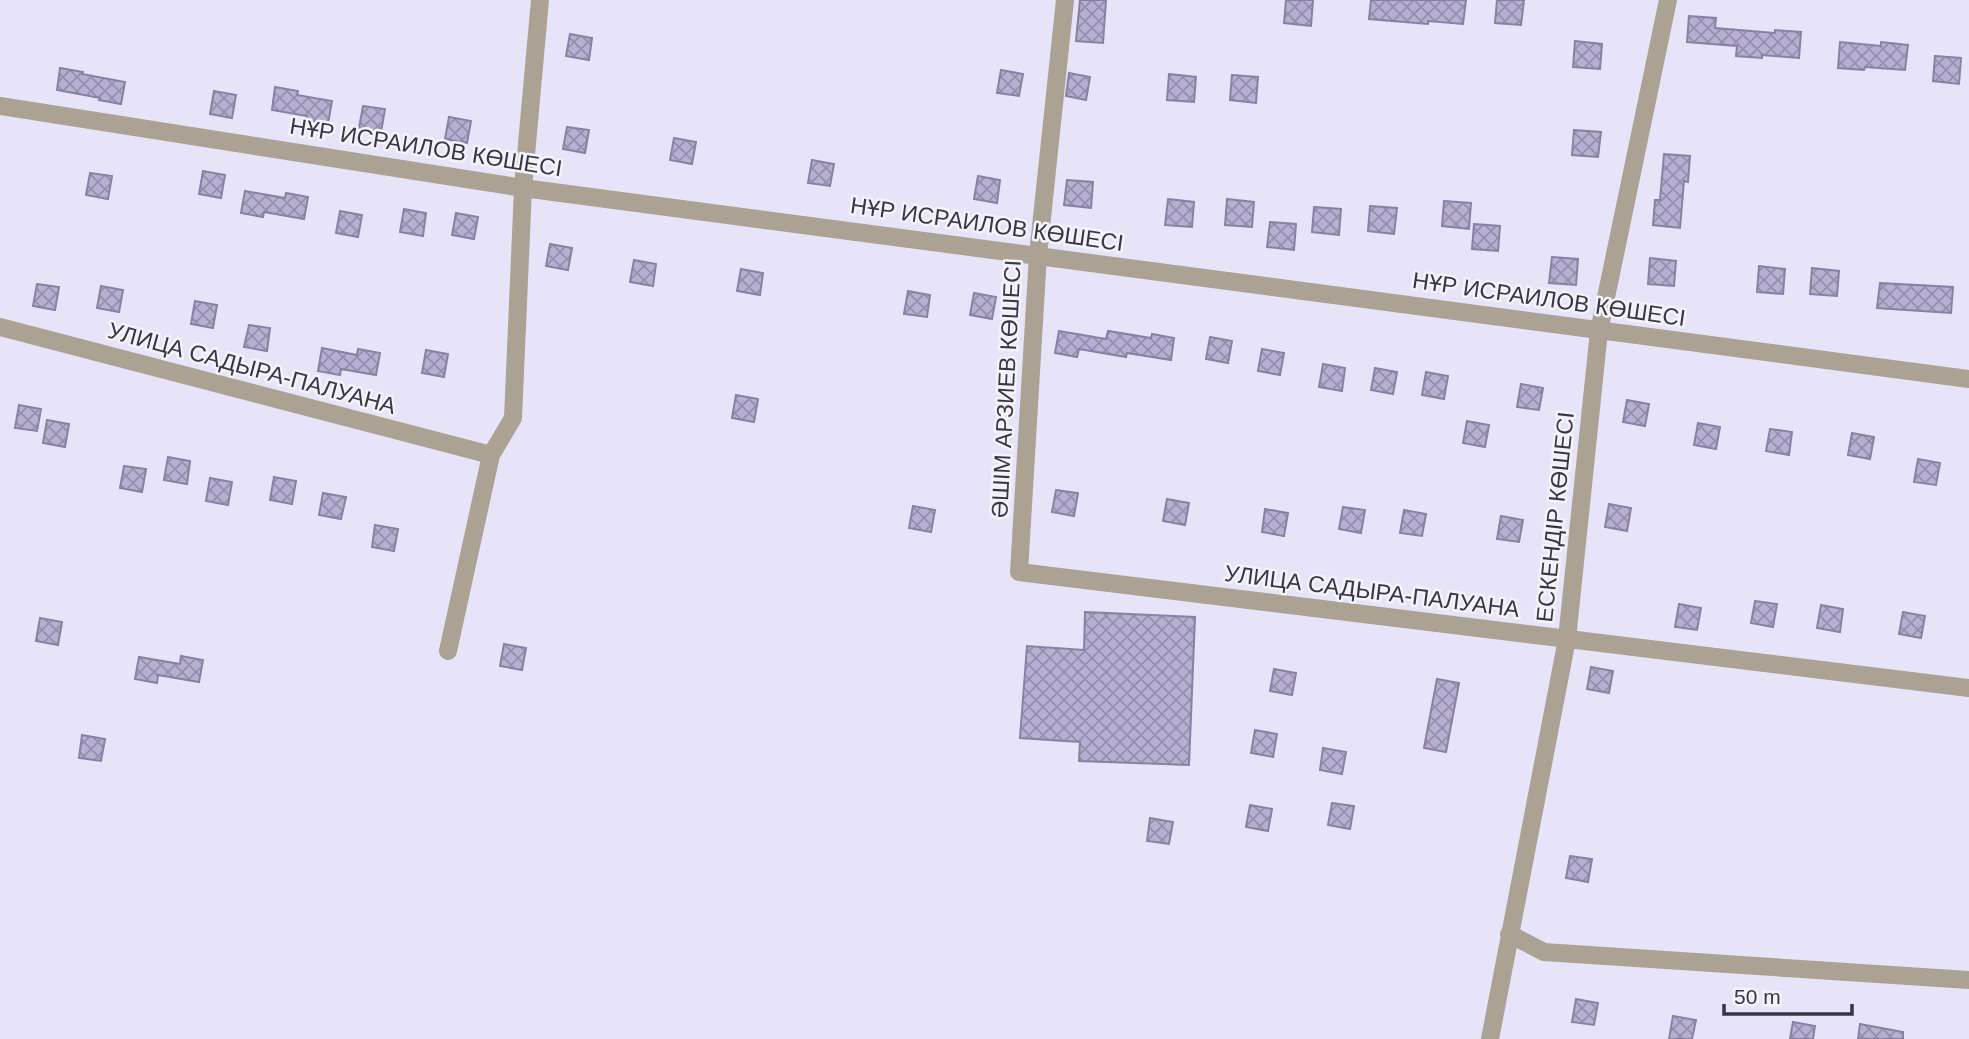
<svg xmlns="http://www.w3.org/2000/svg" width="1969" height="1039" viewBox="0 0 1969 1039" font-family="Helvetica,sans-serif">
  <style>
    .building { fill: url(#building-cross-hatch); stroke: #8881a2; stroke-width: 2 }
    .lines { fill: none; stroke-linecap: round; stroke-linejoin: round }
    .minor { stroke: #aba294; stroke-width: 18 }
    .labels { text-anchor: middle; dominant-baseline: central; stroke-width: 5; stroke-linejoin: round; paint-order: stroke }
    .street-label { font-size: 23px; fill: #383644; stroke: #f4f3fa }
  </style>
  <defs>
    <pattern id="building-cross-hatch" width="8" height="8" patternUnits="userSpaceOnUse" patternTransform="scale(1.75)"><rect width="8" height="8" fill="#b6afd2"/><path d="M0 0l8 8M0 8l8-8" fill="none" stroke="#958fac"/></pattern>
  </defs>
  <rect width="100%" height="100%" fill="#e7e3f9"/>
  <path class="building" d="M1080,0H1106L1103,43L1076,41Z
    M1286,0H1313L1311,26L1284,23Z
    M1371,0H1466L1463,24L1428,21V24L1369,19Z
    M1497,0H1524L1521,25L1495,23Z
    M1689,16L1716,18L1715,28L1775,33V30L1801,32L1799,58L1762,55V58L1736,56L1737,46L1687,42Z
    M570,34L592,38L589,60L566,56Z
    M1575,41L1602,44L1600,69L1573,67Z
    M1840,42L1881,46V42L1908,45L1905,70L1865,67L1864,70L1838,68Z
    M1935,56L1961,58L1959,84L1933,81Z
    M60,68L83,72L82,74L125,82L121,104L99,100L100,98L57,90Z
    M1001,70L1023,74L1019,96L997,93Z
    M1069,73L1090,77L1086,100L1066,96Z
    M1169,74L1196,77L1194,102L1167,100Z
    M1232,75L1258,77L1256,103L1230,100Z
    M275,87L298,91L297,95L332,101L328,124L306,120L307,116L272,110Z
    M214,91L236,95L232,118L210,114Z
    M363,106L385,109L381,132L359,128Z
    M449,117L471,121L467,143L445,139Z
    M567,127L589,130L585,153L563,149Z
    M1574,130L1601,132L1598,157L1572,155Z
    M674,138L696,142L692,164L670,160Z
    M1664,154L1690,156L1688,182L1684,181L1680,228L1653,225L1655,200H1660Z
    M812,160L834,164L830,186L808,183Z
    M203,171L225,175L221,198L199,194Z
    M90,173L112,176L108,199L86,195Z
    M978,176L1000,180L997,203L974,199Z
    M1067,180L1093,182L1091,208L1064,205Z
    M245,191L285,198L286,193L308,197L304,219L264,212L263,217L241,213Z
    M1168,199L1194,202L1192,227L1165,225Z
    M1227,199L1254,202L1252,227L1225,225Z
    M1444,201L1471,203L1469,229L1442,226Z
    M1370,206L1397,208L1394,234L1368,231Z
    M1314,207L1341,209L1339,235L1312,232Z
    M404,209L426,213L423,236L400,232Z
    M340,211L362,215L358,237L336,233Z
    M456,213L478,217L474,239L452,235Z
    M1270,222L1296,224L1294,250L1267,247Z
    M1474,224L1500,226L1498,251L1472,249Z
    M550,244L572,248L568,270L546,266Z
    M1552,257L1578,259L1576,285L1549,283Z
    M1650,258L1676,261L1674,286L1648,284Z
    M634,260L656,264L653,286L630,282Z
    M1759,266L1785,269L1783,294L1757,292Z
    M1812,268L1839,271L1837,296L1810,294Z
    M741,269L763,273L760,295L737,291Z
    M1880,283L1953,287L1951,313L1877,308Z
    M37,284L59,287L55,310L33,306Z
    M101,286L123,290L119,312L97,308Z
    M908,291L930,295L927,317L904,314Z
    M974,293L996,297L992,319L970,315Z
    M195,301L217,305L213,328L191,324Z
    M249,325L270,328L267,351L244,347Z
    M1059,331L1106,339L1108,331L1151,338L1152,334L1174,338L1171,360L1127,353L1126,357L1079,349L1077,357L1055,353Z
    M1210,337L1232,341L1228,363L1206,359Z
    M322,348L357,355L358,349L380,353L376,375L341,369L340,375L318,371Z
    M1262,349L1284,353L1280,375L1258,371Z
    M426,350L448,354L444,377L422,373Z
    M1323,364L1345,368L1342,391L1319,387Z
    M1375,368L1397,372L1393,394L1371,390Z
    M1426,372L1448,376L1444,399L1422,395Z
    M1521,384L1543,388L1539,410L1517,407Z
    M736,395L758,399L754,422L732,418Z
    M1627,400L1649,404L1645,426L1623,422Z
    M19,405L41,409L37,431L15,428Z
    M47,420L69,424L65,447L43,443Z
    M1467,421L1489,425L1485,447L1463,443Z
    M1698,423L1720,427L1716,449L1694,445Z
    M1770,429L1792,432L1789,455L1766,451Z
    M1852,433L1874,437L1870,459L1848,455Z
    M168,457L190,461L187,484L164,480Z
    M1918,459L1940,463L1936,485L1914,482Z
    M124,466L146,469L142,492L120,488Z
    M274,477L296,481L292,504L270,500Z
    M210,478L232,482L228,505L206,501Z
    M1056,490L1078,493L1074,516L1052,512Z
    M323,493L346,497L341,519L319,515Z
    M1167,499L1189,503L1185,525L1163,521Z
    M1609,504L1631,508L1627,531L1605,527Z
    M913,506L935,510L931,532L909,528Z
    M1343,507L1365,510L1361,533L1339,529Z
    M1265,509L1288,513L1284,536L1262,532Z
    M1404,510L1426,514L1422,536L1400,533Z
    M1501,516L1523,520L1519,542L1497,539Z
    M375,525L398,529L394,551L372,547Z
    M1755,601L1777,604L1773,627L1751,623Z
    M1679,604L1701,608L1697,630L1675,627Z
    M1821,605L1843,609L1840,632L1817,628Z
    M1085,612L1195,617L1189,765L1079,761L1080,742L1020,738L1027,646L1084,650Z
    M1903,612L1925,616L1921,638L1899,634Z
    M40,618L62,622L58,645L36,641Z
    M504,644L526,648L522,670L500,666Z
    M181,656L203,660L199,682L158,675L157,683L135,679L139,657L180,664Z
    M1591,667L1613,671L1609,693L1587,689Z
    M1274,669L1296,673L1292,695L1270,691Z
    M1437,679L1459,683L1446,752L1424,748Z
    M1255,730L1277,734L1273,757L1251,753Z
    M82,735L105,739L101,761L79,758Z
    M1323,748L1346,752L1342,774L1320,770Z
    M1332,803L1354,806L1350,829L1328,825Z
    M1250,805L1272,809L1268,831L1246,827Z
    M1150,818L1173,822L1169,844L1147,841Z
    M1570,856L1592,859L1588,882L1566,878Z
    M1576,999L1598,1003L1594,1025L1572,1022Z
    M1673,1016L1696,1020L1692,1039H1669Z
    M1793,1022L1815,1026L1813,1039H1790Z
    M1860,1024L1903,1032V1039H1858Z"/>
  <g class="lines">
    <path class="minor" d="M1065,0L1038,255L1019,572L1969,688
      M0,106L523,188L1969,379
      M0,327L491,455
      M448,651L491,455L513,418L523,188L540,0
      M1509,934L1544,952L1969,980
      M1490,1039L1567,639L1599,331L1668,0"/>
  </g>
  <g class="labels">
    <g class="street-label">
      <text transform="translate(426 147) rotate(9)">НҰР ИСРАИЛОВ КӨШЕСІ</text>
      <text transform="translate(987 224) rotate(8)">НҰР ИСРАИЛОВ КӨШЕСІ</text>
      <text transform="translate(1549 299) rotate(8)">НҰР ИСРАИЛОВ КӨШЕСІ</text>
      <text transform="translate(252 368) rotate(15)">УЛИЦА САДЫРА-ПАЛУАНА</text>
      <text transform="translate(1006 389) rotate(-87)">ӘШІМ АРЗИЕВ КӨШЕСІ</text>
      <text transform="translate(1555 517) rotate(-84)">ЕСКЕНДІР КӨШЕСІ</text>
      <text transform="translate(1372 591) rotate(7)">УЛИЦА САДЫРА-ПАЛУАНА</text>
    </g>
  </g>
  <path d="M1724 1004v10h128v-10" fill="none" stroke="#383644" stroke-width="3.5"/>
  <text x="1734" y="1004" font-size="21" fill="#383644" stroke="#f4f3fa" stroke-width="5" paint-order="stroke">50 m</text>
</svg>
